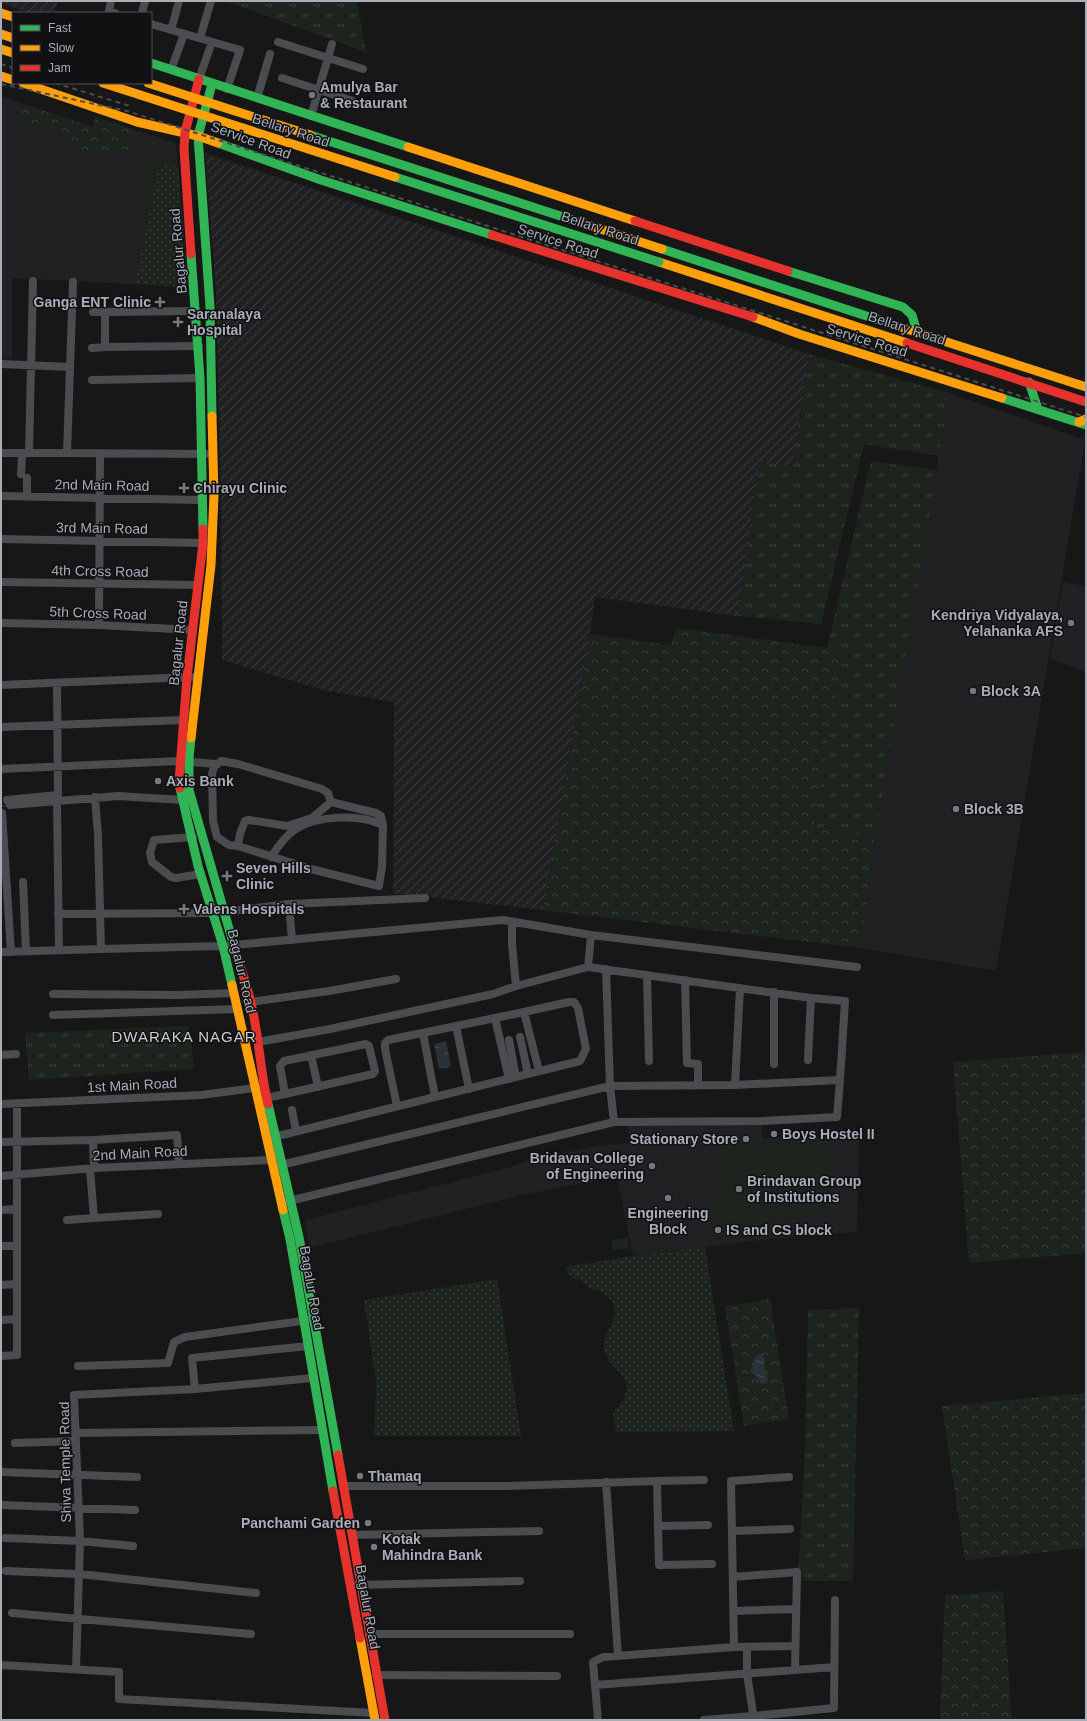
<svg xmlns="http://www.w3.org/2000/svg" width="1087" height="1721" viewBox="0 0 1087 1721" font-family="Helvetica,sans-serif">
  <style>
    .built { fill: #212123 }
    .industrial { fill: url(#industrial-furrows) }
    .grass { fill: url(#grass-tufts) }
    .forest { fill: url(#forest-crowns) }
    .garden { fill: url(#garden-dots) }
    .pitch { fill: #1d241e }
    .water { fill: url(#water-ripples) }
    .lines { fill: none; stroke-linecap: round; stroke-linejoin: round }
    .stream { stroke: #2a3239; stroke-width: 2 }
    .street { stroke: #4b4c50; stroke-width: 8 }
    .fast { stroke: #30b455; stroke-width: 9 }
    .slow { stroke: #ff9f0a; stroke-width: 9 }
    .jam { stroke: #e5322d; stroke-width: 9 }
    .rail { stroke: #4b4c4f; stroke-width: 2; stroke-dasharray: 5 4; stroke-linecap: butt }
    .fast-bridge { stroke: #30b455; stroke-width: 9 }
    .slow-bridge { stroke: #ff9f0a; stroke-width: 9 }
    .poi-dot { fill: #757880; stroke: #111113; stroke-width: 1.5 }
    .labels { text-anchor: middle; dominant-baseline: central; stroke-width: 3; stroke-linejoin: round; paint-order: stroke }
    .poi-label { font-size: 14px; font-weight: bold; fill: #a8adb8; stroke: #111113; text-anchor: start }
    .street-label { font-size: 14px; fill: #a8adb8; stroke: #111113 }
    .neighbourhood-label { font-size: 15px; letter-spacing: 1px; fill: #c9ccd4; stroke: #111113 }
  </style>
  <defs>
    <pattern id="industrial-furrows" width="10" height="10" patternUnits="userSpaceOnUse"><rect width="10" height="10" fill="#212123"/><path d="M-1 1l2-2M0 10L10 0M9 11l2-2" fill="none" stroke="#3e3f41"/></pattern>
    <pattern id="grass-tufts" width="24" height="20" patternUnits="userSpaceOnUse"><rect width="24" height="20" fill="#1d241e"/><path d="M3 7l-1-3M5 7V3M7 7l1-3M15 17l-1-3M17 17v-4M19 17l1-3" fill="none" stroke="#3b413d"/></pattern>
    <pattern id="forest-crowns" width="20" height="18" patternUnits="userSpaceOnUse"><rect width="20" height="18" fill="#1d241e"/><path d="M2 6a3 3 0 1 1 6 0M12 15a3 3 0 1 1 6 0" fill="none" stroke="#3b413d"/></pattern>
    <pattern id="garden-dots" width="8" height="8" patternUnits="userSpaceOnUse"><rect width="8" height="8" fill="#1d241e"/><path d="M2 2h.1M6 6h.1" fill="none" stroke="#3b413d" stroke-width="1.8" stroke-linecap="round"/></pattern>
    <pattern id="water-ripples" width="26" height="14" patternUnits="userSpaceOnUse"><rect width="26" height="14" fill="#2a3239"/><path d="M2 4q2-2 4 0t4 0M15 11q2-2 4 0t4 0" fill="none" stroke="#464d54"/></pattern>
  </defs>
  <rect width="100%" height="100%" fill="#171717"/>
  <path class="built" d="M1,97L93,127L95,117L176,143L188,287L12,278V359H1Z
    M949,393L1085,440L996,971L861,948L875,837Z
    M1063,581L1086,587V672L1050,659Z
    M762,1123V1138L859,1136L857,1232L753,1241L633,1256L617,1177L527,1194L309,1248L305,1220L511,1167L529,1160L597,1146L629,1143L628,1125Z"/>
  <path class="industrial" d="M1,1H58L54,13H30L1,3Z
    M205,153L809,354L793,466L759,462L738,616L595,597L590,634L543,910L393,893L394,702L323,690L222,660L221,496L216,292Z"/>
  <path class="grass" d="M225,1H357L366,52Z
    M809,354L949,393L939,456L864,444L821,624L738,616L759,462L793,466Z
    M871,461L937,470L875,837L813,829L843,650L827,648Z
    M189,1026L194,1069L29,1080L25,1033Z
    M859,1308L853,1581H798L805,1447L808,1310Z"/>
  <path class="forest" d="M20,103L93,127L95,117L129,128L128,153L71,149L72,133L61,132V129L47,128V125L19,123Z
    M676,628L843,650L813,829L875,837L861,948L543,910L590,634L671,645Z
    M1084,1052L1086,1074V1253L969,1263L953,1062Z
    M770,1299L789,1419L744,1426L725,1306Z
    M1086,1393V1548L965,1560L942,1406Z
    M1003,1591L1012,1720H940L945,1595Z"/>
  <path class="garden" d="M159,162L178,167L188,287L135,284Z
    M705,1247L734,1431L616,1432L613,1413C648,1373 605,1375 604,1346C604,1329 621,1321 612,1302C603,1286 590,1295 581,1279C573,1279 567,1275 566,1267L633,1256Z
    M497,1279L521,1436H374L376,1382L364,1300Z"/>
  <path class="pitch" d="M145,157L159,162L138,267Z
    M827,1138L830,1214L710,1225L721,1145Z
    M628,1238L629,1249L612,1250L611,1240Z"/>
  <path class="water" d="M446,1041L451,1067L439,1069L434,1044Z
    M760,1354L765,1359L764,1369L768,1378L767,1382L764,1384L760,1383L757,1377L750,1372L756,1356Z"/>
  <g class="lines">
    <path class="stream" d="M1,806H7"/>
    <path class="street" d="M111,1L109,11L115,13
      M142,13L145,1
      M151,24L240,50L227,89
      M171,30L179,1
      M200,38L211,1
      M278,42L363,69
      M171,70L184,34
      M282,78L353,101
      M199,79L212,42
      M257,98L270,54
      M311,116L332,44
      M73,282L67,453L206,454
      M197,311L105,312V347L199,346
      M93,312H105
      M92,348L105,347
      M1,364L70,367
      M92,380L200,378
      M1,453H67
      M29,453L33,281
      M21,474L22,453
      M27,478V497
      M1,496L202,500
      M1,539L203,543
      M1,582L198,585
      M1,623L99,625L193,630
      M99,625L100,453
      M1,685L192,677
      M1,727L184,720
      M1,769L180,761L216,764
      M7,800L58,795L57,683
      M57,801L59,950
      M331,802L376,813L381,816L383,825
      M10,805L118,796L183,800
      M2,813L11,952
      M193,837L154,840L150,853L152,862L171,877L176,878L201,874
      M238,846L240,834L245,821L249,820L287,826L312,818L331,802L328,793L322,789L238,764L221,761L214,767L212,774L213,821L217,837L229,845L238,846L311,869L379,886L382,867L383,825C360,814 318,815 296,829C285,836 278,846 271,857
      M23,882L26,951
      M289,904L292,940
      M224,912L289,904L425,898
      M58,914L213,913
      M512,923V944L516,986
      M101,949L223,946L503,920L591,935L857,967
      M1,952L101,949L98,835L95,797
      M588,967L811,998L845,1001L840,1080
      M647,975L649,1061
      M685,980L687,1063L698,1064V1086
      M53,994L179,995L233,993
      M251,1002L329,991L396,979
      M53,1015L237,1009
      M495,1018L524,1012
      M456,1026L469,1089
      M423,1033L435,1097
      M520,1037L528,1074
      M509,1040L516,1077
      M258,1042L330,1029L493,994L516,986L588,967L591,935
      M1,1055L16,1054
      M311,1055L318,1087
      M808,1060L811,998
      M774,1064V992
      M735,1085L740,988
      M266,1098L285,1094L280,1066L284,1061L366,1044L369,1046L375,1071L373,1074L285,1094
      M1,1104L202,1095L261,1087
      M397,1106L385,1049V1043L388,1040L495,1018L509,1079
      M292,1110L296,1131
      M274,1137L580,1061L586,1049L578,1008L574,1002H569L524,1012L539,1071
      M93,1140L177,1135L179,1164
      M1,1142L93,1140L94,1168
      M281,1165L610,1086L614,1122L763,1121L837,1117L840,1080L735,1085L610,1086L606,969
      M90,1169L94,1218L158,1214
      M1,1176L94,1168L271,1160L276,1155
      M289,1201L614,1122
      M1,1210L17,1209
      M67,1220L94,1218
      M1,1246H17
      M1,1285L17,1284
      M1,1320L17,1319
      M1,1356L17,1355V1103
      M78,1366L168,1363L174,1342L185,1337L309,1320
      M195,1389L192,1358L308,1346
      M75,1433L322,1430
      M15,1443L76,1441
      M1,1472L137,1477
      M789,1477L731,1481L734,1647L795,1646
      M704,1480L657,1481L658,1526L708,1525
      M606,1482L618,1656
      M343,1486H508L657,1481
      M1,1505L135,1510
      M658,1526L659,1565L712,1564
      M732,1531L790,1529
      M352,1535L539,1531
      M5,1538L80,1541L133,1546
      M6,1571L79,1574L256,1593
      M733,1577L797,1572L795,1670L834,1667
      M357,1585L520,1581
      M734,1611L795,1609
      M12,1613L251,1634
      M369,1634H570
      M747,1647V1674L754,1720
      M1,1665L119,1672V1699L374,1713
      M76,1669L80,1541L74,1395L195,1389L313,1378
      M376,1675L557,1676
      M595,1685L593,1662L603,1657L734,1647
      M598,1720L595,1685L795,1670
      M704,1720L753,1716L834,1708L835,1600"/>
    <path class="fast" d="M151,63L408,147
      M212,84L198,136L210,307L212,416
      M218,143L321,180L492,235
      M662,249L894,325
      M191,254L200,378L203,529
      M788,271L903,307L912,315L917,332
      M1029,382L1038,409
      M1002,398L1086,425
      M191,738L189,758V790L234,946
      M180,788L198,866L223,946L232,985
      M268,1104L299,1237L338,1455
      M283,1210L290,1239L333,1491"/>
    <path class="slow" d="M1,13L13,17
      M1,34L13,38
      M1,49L13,53
      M1,76L13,80
      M23,83L137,122L198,136L218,143
      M408,147L635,221
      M659,262L907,343
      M753,317L799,334L1002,398
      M894,325L1086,387
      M1079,422L1086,419
      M191,738L211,565L214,495L212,416
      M232,985L283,1210
      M360,1638L375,1720"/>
    <path class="jam" d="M635,221L788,271
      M492,235L753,317
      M191,254L184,149L185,132L199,79
      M907,343L1086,402
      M180,788L179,782L187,677L203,543V529
      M234,946C239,965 247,984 251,1003C259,1036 260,1070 268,1104
      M338,1455L385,1720
      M333,1491L360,1638"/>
    <path class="rail" d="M1,64L13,68
      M55,83L130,106
      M1,84L127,111L1086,417"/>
    <path class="fast-bridge" d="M310,135L585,224
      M395,177L659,262"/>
    <path class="slow-bridge" d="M103,83L395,177
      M148,83L310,135
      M585,224L662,249"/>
  </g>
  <g class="poi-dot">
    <circle cx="312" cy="95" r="4"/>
    <path d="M158 296h4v4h4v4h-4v4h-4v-4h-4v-4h4z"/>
    <path d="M176 316h4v4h4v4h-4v4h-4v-4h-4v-4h4z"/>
    <path d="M182 482h4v4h4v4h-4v4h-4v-4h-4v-4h4z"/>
    <circle cx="1071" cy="623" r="4"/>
    <circle cx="973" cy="691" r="4"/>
    <circle cx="158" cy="781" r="4"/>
    <circle cx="956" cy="809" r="4"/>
    <path d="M225 870h4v4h4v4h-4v4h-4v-4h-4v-4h4z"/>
    <path d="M182 903h4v4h4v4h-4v4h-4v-4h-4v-4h4z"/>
    <circle cx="774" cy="1134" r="4"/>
    <circle cx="746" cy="1139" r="4"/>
    <circle cx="652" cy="1166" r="4"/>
    <circle cx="739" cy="1189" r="4"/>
    <circle cx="668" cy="1198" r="4"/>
    <circle cx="718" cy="1230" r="4"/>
    <circle cx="360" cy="1476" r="4"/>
    <circle cx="368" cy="1523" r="4"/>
    <circle cx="374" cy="1547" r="4"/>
  </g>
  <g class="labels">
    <g class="poi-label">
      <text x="320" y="87">Amulya Bar<tspan x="320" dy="16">&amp; Restaurant</tspan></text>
      <text x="151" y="302" text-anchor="end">Ganga ENT Clinic</text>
      <text x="187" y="314">Saranalaya<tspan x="187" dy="16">Hospital</tspan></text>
      <text x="193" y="488">Chirayu Clinic</text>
      <text x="1063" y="615" text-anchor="end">Kendriya Vidyalaya,<tspan x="1063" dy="16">Yelahanka AFS</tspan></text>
      <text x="981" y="691">Block 3A</text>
      <text x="166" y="781">Axis Bank</text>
      <text x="964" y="809">Block 3B</text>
      <text x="236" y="868">Seven Hills<tspan x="236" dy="16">Clinic</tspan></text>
      <text x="193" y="909">Valens Hospitals</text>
      <text x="782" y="1134">Boys Hostel II</text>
      <text x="738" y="1139" text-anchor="end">Stationary Store</text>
      <text x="644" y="1158" text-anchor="end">Bridavan College<tspan x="644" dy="16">of Engineering</tspan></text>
      <text x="747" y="1181">Brindavan Group<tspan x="747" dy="16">of Institutions</tspan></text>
      <text x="668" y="1213" text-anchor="middle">Engineering<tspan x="668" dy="16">Block</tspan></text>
      <text x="726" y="1230">IS and CS block</text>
      <text x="368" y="1476">Thamaq</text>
      <text x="360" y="1523" text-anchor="end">Panchami Garden</text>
      <text x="382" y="1539">Kotak<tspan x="382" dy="16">Mahindra Bank</tspan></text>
    </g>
    <g class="street-label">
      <text transform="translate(291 130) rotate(18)">Bellary Road</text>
      <text transform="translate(251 140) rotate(20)">Service Road</text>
      <text transform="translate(600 228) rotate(18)">Bellary Road</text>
      <text transform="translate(558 241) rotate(18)">Service Road</text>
      <text transform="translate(178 251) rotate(-95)">Bagalur Road</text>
      <text transform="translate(907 328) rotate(18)">Bellary Road</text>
      <text transform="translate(867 340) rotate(17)">Service Road</text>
      <text transform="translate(102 485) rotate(1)">2nd Main Road</text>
      <text transform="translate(102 528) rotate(1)">3rd Main Road</text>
      <text transform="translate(100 571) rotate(1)">4th Cross Road</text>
      <text transform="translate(98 613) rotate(2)">5th Cross Road</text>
      <text transform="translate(178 643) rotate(-84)">Bagalur Road</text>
      <text transform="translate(242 971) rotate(77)">Bagalur Road</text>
      <text transform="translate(132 1085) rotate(-3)">1st Main Road</text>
      <text transform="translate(140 1153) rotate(-3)">2nd Main Road</text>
      <text transform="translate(312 1288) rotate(80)">Bagalur Road</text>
      <text transform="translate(65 1462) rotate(-91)">Shiva Temple Road</text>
      <text transform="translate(368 1607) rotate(80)">Bagalur Road</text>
    </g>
    <g class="neighbourhood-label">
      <text x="184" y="1036">DWARAKA NAGAR</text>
    </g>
  </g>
  <rect width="1087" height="1721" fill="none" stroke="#a8adb8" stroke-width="4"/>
  <rect x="12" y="12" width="140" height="72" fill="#111113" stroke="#4d4f55"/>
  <rect x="20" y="25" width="20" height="6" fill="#30b455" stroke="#4d4f55"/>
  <text x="48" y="32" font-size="12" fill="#a8adb8">Fast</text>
  <rect x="20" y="45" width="20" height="6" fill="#ff9f0a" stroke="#4d4f55"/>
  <text x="48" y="52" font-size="12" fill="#a8adb8">Slow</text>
  <rect x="20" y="65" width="20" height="6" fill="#e5322d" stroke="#4d4f55"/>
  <text x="48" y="72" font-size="12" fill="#a8adb8">Jam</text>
</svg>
